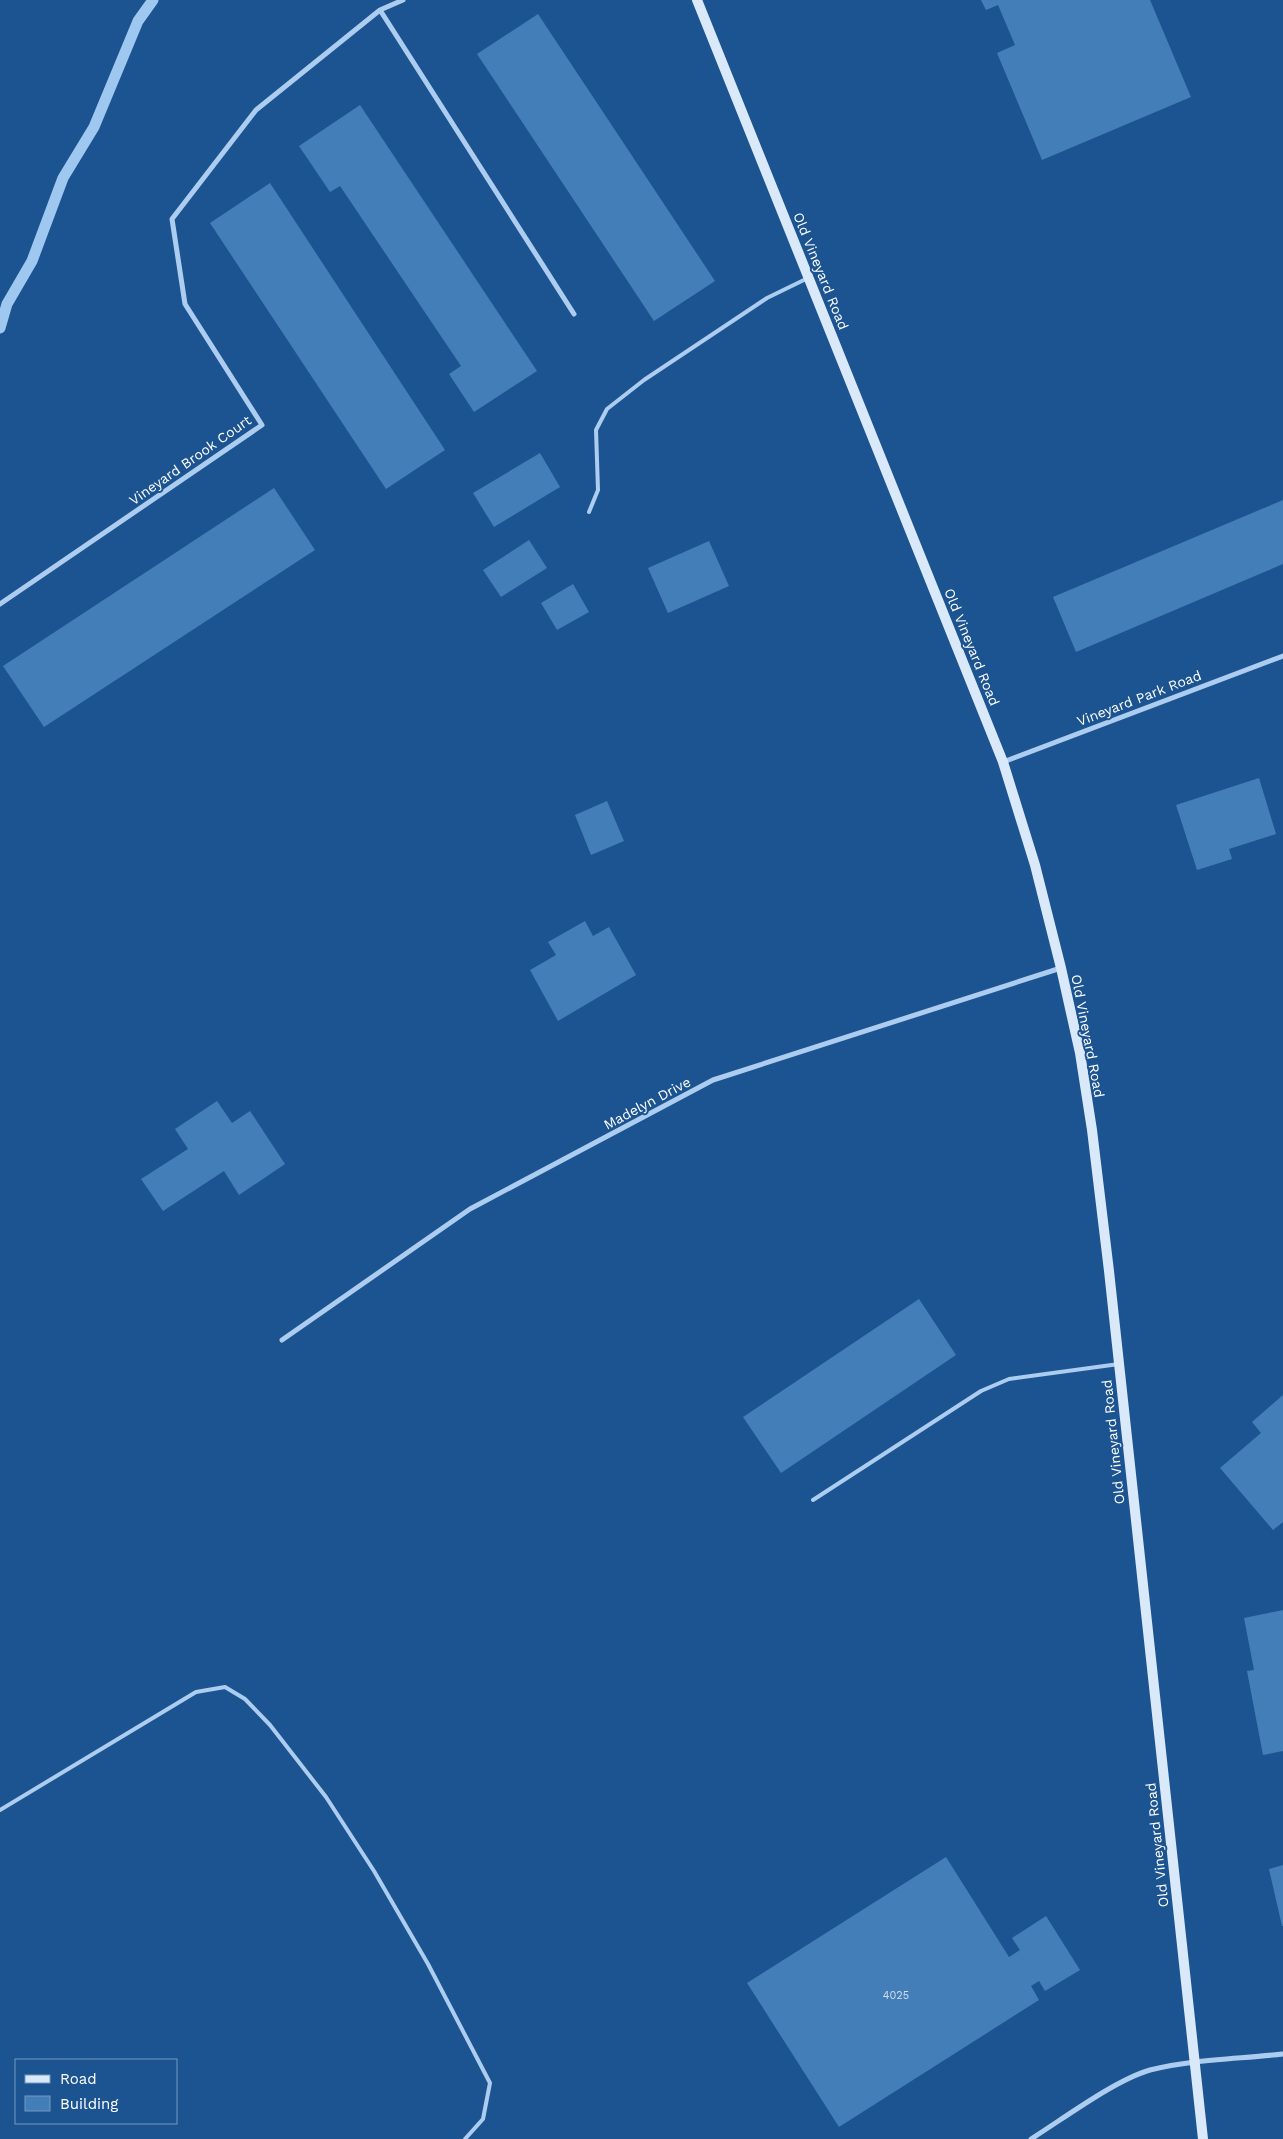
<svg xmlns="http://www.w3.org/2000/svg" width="1283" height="2139" viewBox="0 0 1283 2139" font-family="'Work Sans',sans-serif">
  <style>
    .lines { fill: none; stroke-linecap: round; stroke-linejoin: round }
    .stream { stroke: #9fc8f0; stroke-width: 11 }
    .building { fill: #447eb9 }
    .lane { stroke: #accdef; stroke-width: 4 }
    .street { stroke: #accdef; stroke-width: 5 }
    .secondary { stroke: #d9e9fa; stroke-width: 10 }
    .labels { text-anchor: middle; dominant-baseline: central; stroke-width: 4; stroke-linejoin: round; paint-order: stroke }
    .number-label { font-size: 11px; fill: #d0dfee }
    .street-label { font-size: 14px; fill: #fff; stroke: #1c5492 }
  </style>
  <rect width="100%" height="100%" fill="#1c5492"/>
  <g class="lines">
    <path class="stream" d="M0,328L7,304L32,261L63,178L94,127L138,21L153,0"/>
  </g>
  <path class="building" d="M981,0H1150L1191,97L1042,160L997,53L1015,45L998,5L986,10Z
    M538,14L715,281L654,321L477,54Z
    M360,105L537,371L474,412L449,374L461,366L340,186L330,192L299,146Z
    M270,183L445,450L386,489L210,223Z
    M540,453L560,487L494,527L473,493Z
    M274,488L315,550L44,727L3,666Z
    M1283,500V564L1076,652L1053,597Z
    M529,540L547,568L501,597L483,570Z
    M709,541L729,586L668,613L648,568Z
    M573,584L589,612L557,630L541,603Z
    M1259,778L1276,834L1229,849L1232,859L1197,870L1176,805Z
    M607,801L624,841L591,855L575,815Z
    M585,921L593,936L609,927L636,975L558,1021L530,970L556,955L548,942Z
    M217,1101L232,1123L250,1111L285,1164L239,1195L224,1171L163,1211L141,1179L188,1149L175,1129Z
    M919,1299L956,1355L781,1473L743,1417Z
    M1283,1395V1522L1273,1530L1220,1468L1261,1433L1252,1422Z
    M1283,1610V1751L1263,1755L1247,1671L1254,1670L1244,1618Z
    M946,1857L1009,1957L1020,1950L1012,1938L1046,1916L1080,1970L1045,1991L1039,1981L1031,1986L1039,2000L839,2127L747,1983Z
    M1283,1865V1926H1282L1269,1869Z"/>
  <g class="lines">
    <path class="lane" d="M589,512L598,490L596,430L607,409L644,380L767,298L808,278
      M813,1500L981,1391L1009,1379L1119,1364
      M0,1810L196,1692L225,1687L245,1699L270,1725L326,1797L374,1871L428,1964L490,2083L483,2119L465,2139"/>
    <path class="street" d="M380,10L574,314
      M0,604L262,425L185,304L172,219L256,110L380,10L403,0
      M1003,762L1283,656
      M282,1340L470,1209L713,1080L1061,968
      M1031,2139C1063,2119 1115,2080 1150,2070C1193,2059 1239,2059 1283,2054"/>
    <path class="secondary" d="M697,0L1003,762L1035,865L1061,968L1080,1053L1092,1130L1109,1271L1203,2139"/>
  </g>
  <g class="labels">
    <g class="number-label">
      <text x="896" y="1995">4025</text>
    </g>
    <g class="street-label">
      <text transform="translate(821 271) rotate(68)">Old Vineyard Road</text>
      <text transform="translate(190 460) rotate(-35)">Vineyard Brook Court</text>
      <text transform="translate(972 647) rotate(68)">Old Vineyard Road</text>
      <text transform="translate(1139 698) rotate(-21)">Vineyard Park Road</text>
      <text transform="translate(1088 1036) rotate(79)">Old Vineyard Road</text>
      <text transform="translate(647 1103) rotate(-28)">Madelyn Drive</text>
      <text transform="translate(1113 1442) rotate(-96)">Old Vineyard Road</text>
      <text transform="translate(1157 1845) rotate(-96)">Old Vineyard Road</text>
    </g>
  </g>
  <rect x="15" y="2059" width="162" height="65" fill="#1c5492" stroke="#7798be"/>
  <rect x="25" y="2075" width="25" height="8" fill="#d9e9fa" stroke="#7798be"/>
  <text x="60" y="2084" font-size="15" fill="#ffffff">Road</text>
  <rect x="25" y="2096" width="25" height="15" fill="#447eb9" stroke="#7798be"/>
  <text x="60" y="2109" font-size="15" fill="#ffffff">Building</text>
</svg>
